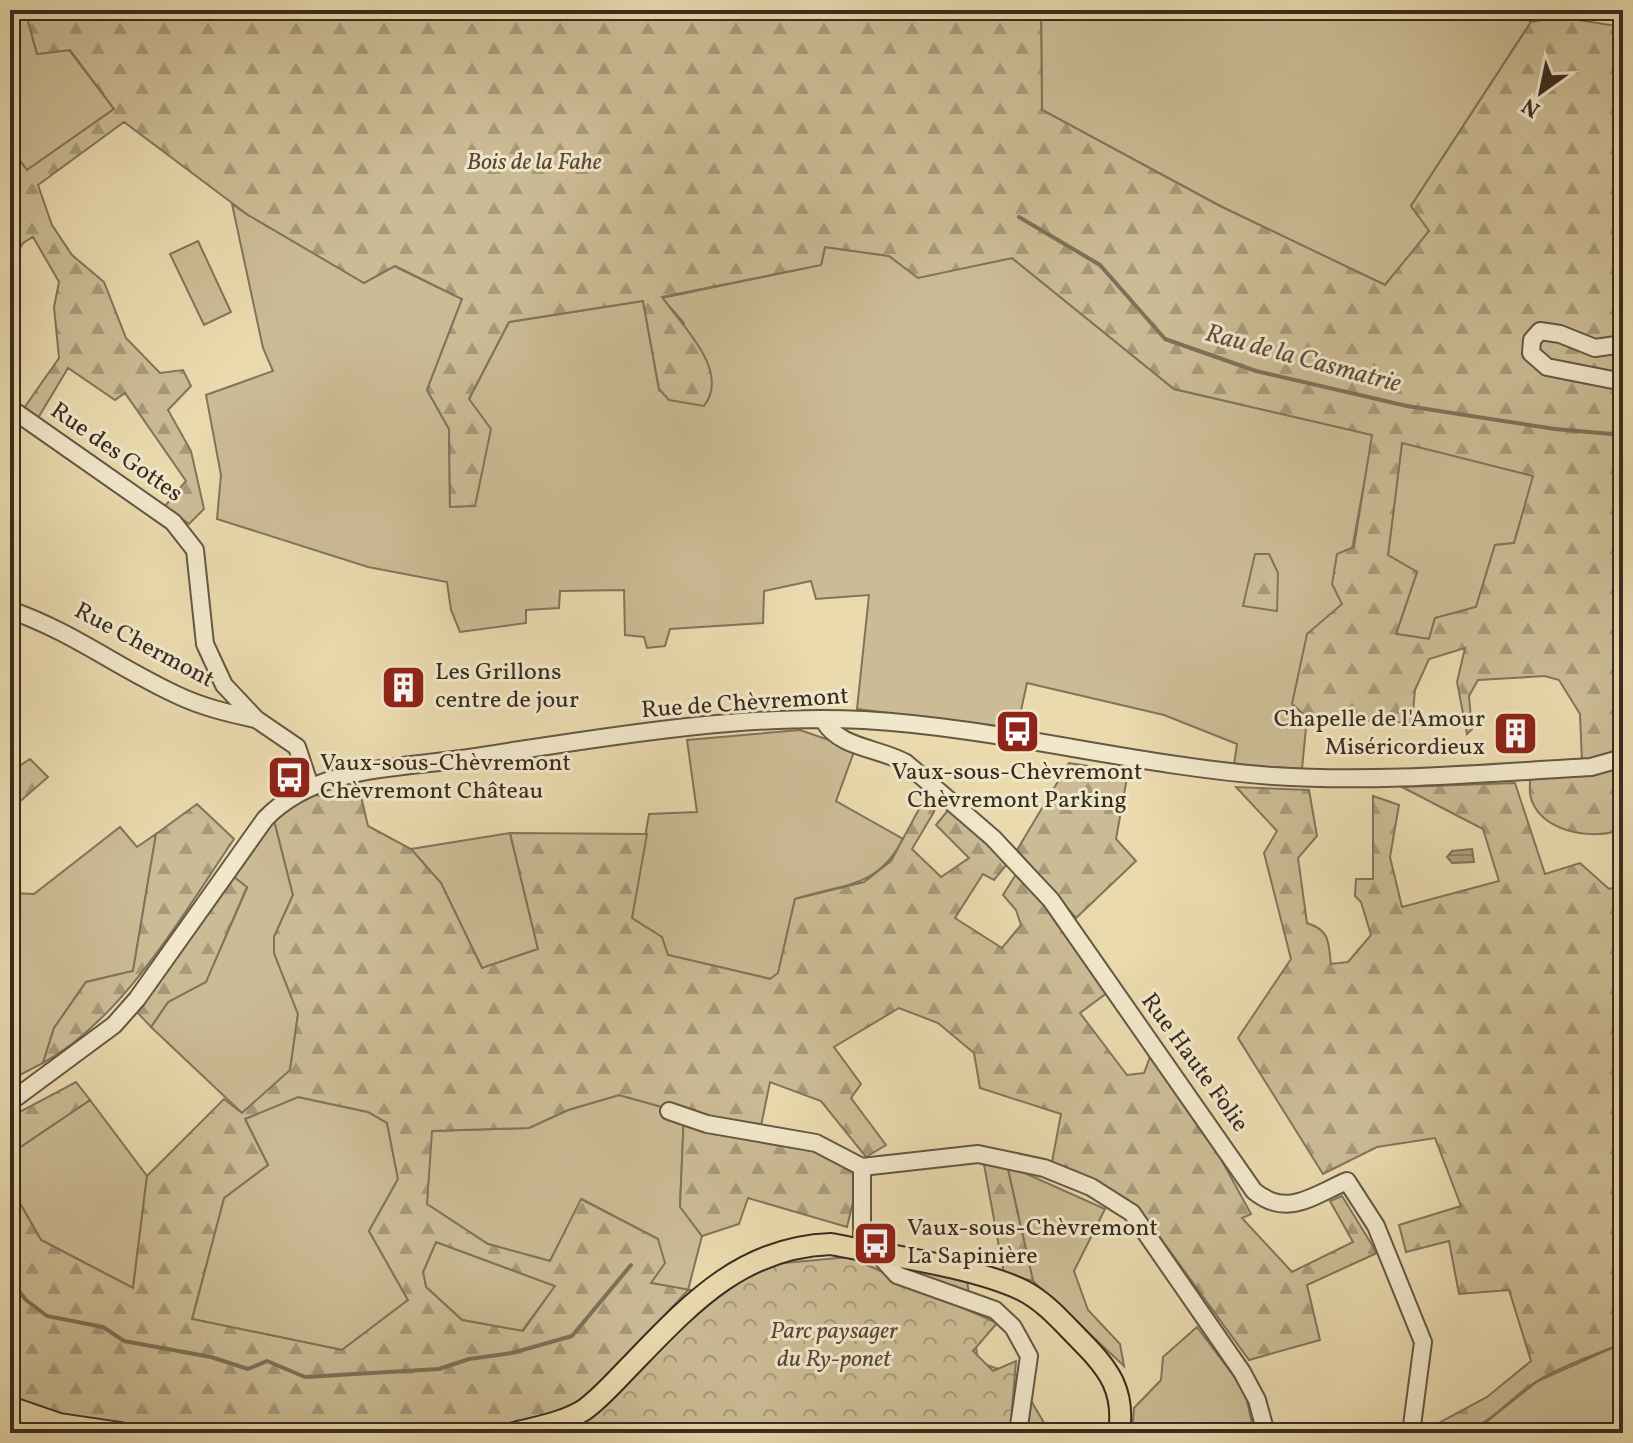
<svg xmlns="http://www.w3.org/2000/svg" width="1633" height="1443" viewBox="0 0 1633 1443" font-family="Vollkorn,serif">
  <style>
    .grass { fill: #ccbc96; stroke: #82745c; stroke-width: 2 }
    .forest { fill: url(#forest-firs); stroke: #82745c; stroke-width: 2; fill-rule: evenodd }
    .park { fill: url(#park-crowns); stroke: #82745c; stroke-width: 2 }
    .water { fill: url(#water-rules); stroke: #7e7159; stroke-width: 2 }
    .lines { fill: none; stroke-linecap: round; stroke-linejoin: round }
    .stream { stroke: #7e7159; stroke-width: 4 }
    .minor-casing { stroke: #645844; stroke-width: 20 }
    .major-casing { stroke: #382c21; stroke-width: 24 }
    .minor { stroke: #f1e7ca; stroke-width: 16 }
    .major { stroke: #eadaae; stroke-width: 20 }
    .labels { text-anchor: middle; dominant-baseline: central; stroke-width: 6; stroke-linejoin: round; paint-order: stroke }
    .park-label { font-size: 24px; font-style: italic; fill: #564938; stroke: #f1e7ca }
    .street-label { font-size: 24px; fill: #382c21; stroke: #f1e7ca }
    .poi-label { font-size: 24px; fill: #382c21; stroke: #f1e7ca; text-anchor: start }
    .water-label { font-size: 26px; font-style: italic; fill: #5b4e3d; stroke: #f1e7ca }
  </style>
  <defs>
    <pattern id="forest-firs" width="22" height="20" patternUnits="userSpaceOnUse" patternTransform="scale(2)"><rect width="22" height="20" fill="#ccbc96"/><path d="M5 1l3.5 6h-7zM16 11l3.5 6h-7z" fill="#a7997a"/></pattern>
    <pattern id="park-crowns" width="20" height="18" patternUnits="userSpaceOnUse" patternTransform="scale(2)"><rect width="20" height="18" fill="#ccbc96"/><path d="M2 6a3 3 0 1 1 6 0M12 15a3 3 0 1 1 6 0" fill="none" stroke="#a7997a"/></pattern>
    <pattern id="water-rules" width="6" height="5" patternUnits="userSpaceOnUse" patternTransform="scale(2)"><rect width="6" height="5" fill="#ad9f7e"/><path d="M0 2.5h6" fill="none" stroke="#8e8267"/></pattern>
  </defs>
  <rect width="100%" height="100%" fill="#eadaae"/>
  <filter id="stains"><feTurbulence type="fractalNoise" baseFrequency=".0025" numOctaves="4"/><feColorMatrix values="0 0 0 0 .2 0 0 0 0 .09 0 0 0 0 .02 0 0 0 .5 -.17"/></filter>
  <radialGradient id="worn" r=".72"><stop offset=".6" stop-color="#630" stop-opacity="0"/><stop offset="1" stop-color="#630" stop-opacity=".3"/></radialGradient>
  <path class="grass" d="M10,10H25L37,54L69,50L114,109L27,170L10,148Z
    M1041,10H1507L1531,22L1411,206L1430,231L1385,285L1220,206L1042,110Z
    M232,204L248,215L394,266L462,299L427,390L449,429L450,507L469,399L509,322L643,301L659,389L684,323L662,298L821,265L825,247L889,256L918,277L1012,258L1174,389L1373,435L1342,604L1292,703L1307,717L1302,769L1234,765L1237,744L1164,715L1027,683L1017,729L857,709L869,595L816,599L811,581L764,591L763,623L670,629L665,646L647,648L644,637L625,635L624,590L560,591L559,608L526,610V623L460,632L451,610L447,582L368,567L217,519L221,475L206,395L273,371L263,348Z
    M198,241L231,312L204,325L170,254Z
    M1402,442L1534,476L1514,543L1495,545L1476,607L1435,618L1429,639L1396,634L1417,572L1388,555Z
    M800,730L855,749L836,801L903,839C877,889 844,883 795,899L778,974L771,979L668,955L631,918L649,814L697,812L687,740Z
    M274,820L293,895L274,937V953L298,1014L290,1071L242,1113L151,1027L168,1002L206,981L247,888L234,877Z
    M120,827L137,847L156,834L133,971L86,982L54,1028L43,1063L10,1080V893L34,894Z
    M510,833L538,949L482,968L441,883L411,849Z
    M619,1095L684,1113L680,1206L702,1236L688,1290L651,1283L658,1239L582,1199L550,1261L488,1244L427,1204L431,1131L529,1128L568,1110Z
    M298,1097L368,1112L387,1123L398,1179L369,1231L408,1300L342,1350L192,1319L224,1198L268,1165L245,1119Z
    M90,1100L147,1176L133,1288L41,1240L10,1186V1154Z
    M1007,1165L1105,1209L1074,1271L1088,1310L1120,1344L1124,1366L1033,1281Z
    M436,1242L555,1286L522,1331L462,1320L426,1287L423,1272Z
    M1197,1327L1245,1391L1254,1433H1132L1134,1408L1161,1380L1163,1357Z
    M1623,1343V1433H1465L1485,1423L1538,1381Z"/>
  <path class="forest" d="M25,10H1041L1042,110L1220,206L1385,285L1429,231L1411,206L1531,22L1560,17L1623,27V829C1594,841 1537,833 1530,794C1529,786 1531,776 1531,768L1582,762L1580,714L1559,680L1545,676L1478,680L1469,696L1472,729L1467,734L1457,682L1465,648L1429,659L1415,690L1412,723L1307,717L1292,704L1307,634L1342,604L1332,584L1337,554L1354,547L1372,435L1174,389L1012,258L918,278L889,256L825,247L821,265L662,297C682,326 731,371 704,406L669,400L659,389L643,301L509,322L469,399L491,429L475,506L450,507L449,429L427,390L462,299L395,266L364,283L248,215L124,122L38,185L52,225L72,255L104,282L126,338L160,373L183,370L191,386L168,410L191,451L204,509L189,524L165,506L186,481L125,393L115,400L68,368L38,418L24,408L59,358L54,307L59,282L33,237L23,243L10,266V148L27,170L114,109L70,50L37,54ZM1402,443L1533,476L1514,543L1495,545L1476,607L1435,618L1429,639L1396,634L1417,572L1388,555Z
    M1255,554H1269L1278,573L1277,611L1243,606Z
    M30,759L48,777L10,810V772Z
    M1069,763L1128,772L1116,839L1136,861L1076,918L1017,850Z
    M1515,783L1545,874L1580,863L1609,889L1623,885V1343C1595,1355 1563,1365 1537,1381C1501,1403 1490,1433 1442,1433L1435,1425L1487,1397L1531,1361L1509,1290L1459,1294L1449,1241L1406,1252L1399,1225L1461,1206L1435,1138L1377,1147L1323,1174L1238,1038L1291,959L1264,853L1277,831L1236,787L1309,790L1317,836L1298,858L1307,923C1331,931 1328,942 1331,964L1348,962L1371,935L1361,902L1355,896L1356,879H1373V796L1399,805L1390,857L1402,907L1499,881L1483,829L1402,787Z
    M360,792L368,826L411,849L441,883L482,968L538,949L510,833L647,834L632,918L662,937L668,955L770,979L778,973L795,899L864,882L891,861L926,796L935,800L934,812L912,849L941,877L969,858L936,825L954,803L1012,858L994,880L983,874L955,918L1002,948L1021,925L1016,910L1003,895L1020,868L1111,990L1080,1013L1127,1075L1144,1073L1150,1057L1203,1126L1251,1214L1242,1218L1292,1272L1353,1242L1330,1201L1342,1196L1377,1253L1307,1285L1320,1340L1249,1360L1140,1210L1052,1162L1061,1114L980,1088L974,1053L938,1023L899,1008L834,1047L861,1084L851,1098L886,1145L866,1157L821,1101L770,1082L761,1126L821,1143L860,1173L847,1227L748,1198L739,1224L702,1236L680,1207L684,1113L619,1095L568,1110L529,1128L432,1131L427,1204L488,1244L550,1261L581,1199L658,1239L665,1263L651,1283L713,1294L849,1257L967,1280L978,1362L1016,1375L1050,1433H10V1186L41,1240L133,1288L147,1176L224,1099L242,1113L290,1070L298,1014L274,953V937L293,895L274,820L310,794L327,797ZM298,1097L368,1112L387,1123L398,1179L369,1231L408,1300L342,1350L192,1319L224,1198L268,1165L245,1119ZM436,1242L555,1286L523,1331L462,1320L426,1287L423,1272Z
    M197,804L234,839C183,914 123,1019 43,1063L54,1028L86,982L133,971L156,834Z
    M234,877L247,887L206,982L168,1002L151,1027L136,1011Z
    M76,1082L90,1100L10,1154V1117Z
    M983,1159L1007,1165L1033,1281L1004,1274Z"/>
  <path class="park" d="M849,1257L997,1323L973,1351L993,1371L1016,1361L1010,1433H509L568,1420L688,1290L714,1294L773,1264Z"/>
  <path class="water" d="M1472,849L1474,862L1452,863L1447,857L1452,851Z"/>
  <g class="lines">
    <path class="stream" d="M1019,217L1100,265L1165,339L1256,371L1407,406L1555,429L1623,435
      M10,1280L26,1300L47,1316L103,1327L124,1341L211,1357L248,1369L267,1361L305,1377L439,1369L469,1359L512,1353L572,1336L631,1265"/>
    <defs>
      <path id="minor" d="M1623,344L1595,348L1560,334L1540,331L1532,340L1531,353L1547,367L1623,382
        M10,408L173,522L195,550L205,644L224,685L256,719L297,747L310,786
        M10,610C73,632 118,668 177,695C202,707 228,713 255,719
        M824,721C839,748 880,748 906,763L993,838L1051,900L1254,1191C1287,1218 1312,1196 1347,1181L1376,1226L1423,1342L1411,1433
        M10,1102L114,1025L137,999L265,819C315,767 393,769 461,759C589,740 735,713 864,720C1002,728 1136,766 1273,776C1379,783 1485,773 1591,767L1623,758
        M669,1111L707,1124L816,1143L862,1167L978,1154L1044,1168L1091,1187L1132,1213L1242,1372L1257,1400L1266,1433
        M862,1250V1167
        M879,1255L897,1275L995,1310L1013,1327L1029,1356L1018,1433
        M10,1428L19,1433"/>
      <path id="major" d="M10,1407L59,1424L120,1433
        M514,1433C537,1427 563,1423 584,1410C602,1397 617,1379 633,1363C690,1304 742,1247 831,1244C886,1255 974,1267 1022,1290C1046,1302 1063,1323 1082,1342C1110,1370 1125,1392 1119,1433"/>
    </defs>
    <use href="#minor" class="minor-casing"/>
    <use href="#major" class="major-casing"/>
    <use href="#minor" class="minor"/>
    <use href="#major" class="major"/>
  </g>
  <defs>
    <symbol id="building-square" viewBox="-11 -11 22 22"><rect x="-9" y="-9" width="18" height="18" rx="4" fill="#8f2418" stroke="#f1e7ca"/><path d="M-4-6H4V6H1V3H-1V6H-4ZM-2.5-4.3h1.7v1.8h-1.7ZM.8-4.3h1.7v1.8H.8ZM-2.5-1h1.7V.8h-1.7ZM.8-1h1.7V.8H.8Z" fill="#fff"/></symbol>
    <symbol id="bus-square" viewBox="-11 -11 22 22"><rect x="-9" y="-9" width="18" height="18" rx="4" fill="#8f2418" stroke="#f1e7ca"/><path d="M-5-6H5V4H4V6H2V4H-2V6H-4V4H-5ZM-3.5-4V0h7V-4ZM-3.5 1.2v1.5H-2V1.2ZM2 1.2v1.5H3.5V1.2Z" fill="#fff"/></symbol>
  </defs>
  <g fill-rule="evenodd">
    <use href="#building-square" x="378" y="662" width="51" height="51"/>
    <use href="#bus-square" x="992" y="706" width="51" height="51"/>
    <use href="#building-square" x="1490" y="708" width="51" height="51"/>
    <use href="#bus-square" x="264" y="752" width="51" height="51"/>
    <use href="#bus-square" x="850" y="1218" width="51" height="51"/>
  </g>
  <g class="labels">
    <g class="park-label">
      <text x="534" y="163">Bois de la Fahe</text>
      <text x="834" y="1332">Parc paysager<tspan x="834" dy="28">du Ry-ponet</tspan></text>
    </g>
    <g class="street-label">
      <text transform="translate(116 453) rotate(35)">Rue des Gottes</text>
      <text transform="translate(144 646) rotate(28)">Rue Chermont</text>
      <text transform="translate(745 704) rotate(-4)">Rue de Chèvremont</text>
      <text transform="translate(1194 1063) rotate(54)">Rue Haute Folie</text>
    </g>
    <g class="poi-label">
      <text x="435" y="673">Les Grillons<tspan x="435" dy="28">centre de jour</tspan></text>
      <text x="1485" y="720" text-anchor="end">Chapelle de l'Amour<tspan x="1485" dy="28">Miséricordieux</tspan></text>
      <text x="320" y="764">Vaux-sous-Chèvremont<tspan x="320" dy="28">Chèvremont Château</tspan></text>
      <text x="1017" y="773" text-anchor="middle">Vaux-sous-Chèvremont<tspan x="1017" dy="28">Chèvremont Parking</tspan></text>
      <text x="907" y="1229">Vaux-sous-Chèvremont<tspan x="907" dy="28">La Sapinière</tspan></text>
    </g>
    <g class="water-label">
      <text transform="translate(1303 359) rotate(15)">Rau de la Casmatrie</text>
    </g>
  </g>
  <rect width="1633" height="1443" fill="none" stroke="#eadaae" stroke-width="40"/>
  <rect x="12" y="12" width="1609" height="1419" fill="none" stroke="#382c21" stroke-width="4"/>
  <rect x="20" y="20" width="1593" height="1403" fill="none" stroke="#382c21" stroke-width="2"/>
  <g transform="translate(1541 92) rotate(213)" stroke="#f1e7ca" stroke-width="6" paint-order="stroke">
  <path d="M0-6L14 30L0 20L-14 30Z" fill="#382c21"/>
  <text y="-12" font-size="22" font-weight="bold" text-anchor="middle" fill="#382c21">N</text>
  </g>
  <rect width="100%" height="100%" filter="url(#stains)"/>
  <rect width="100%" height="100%" fill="url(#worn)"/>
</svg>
